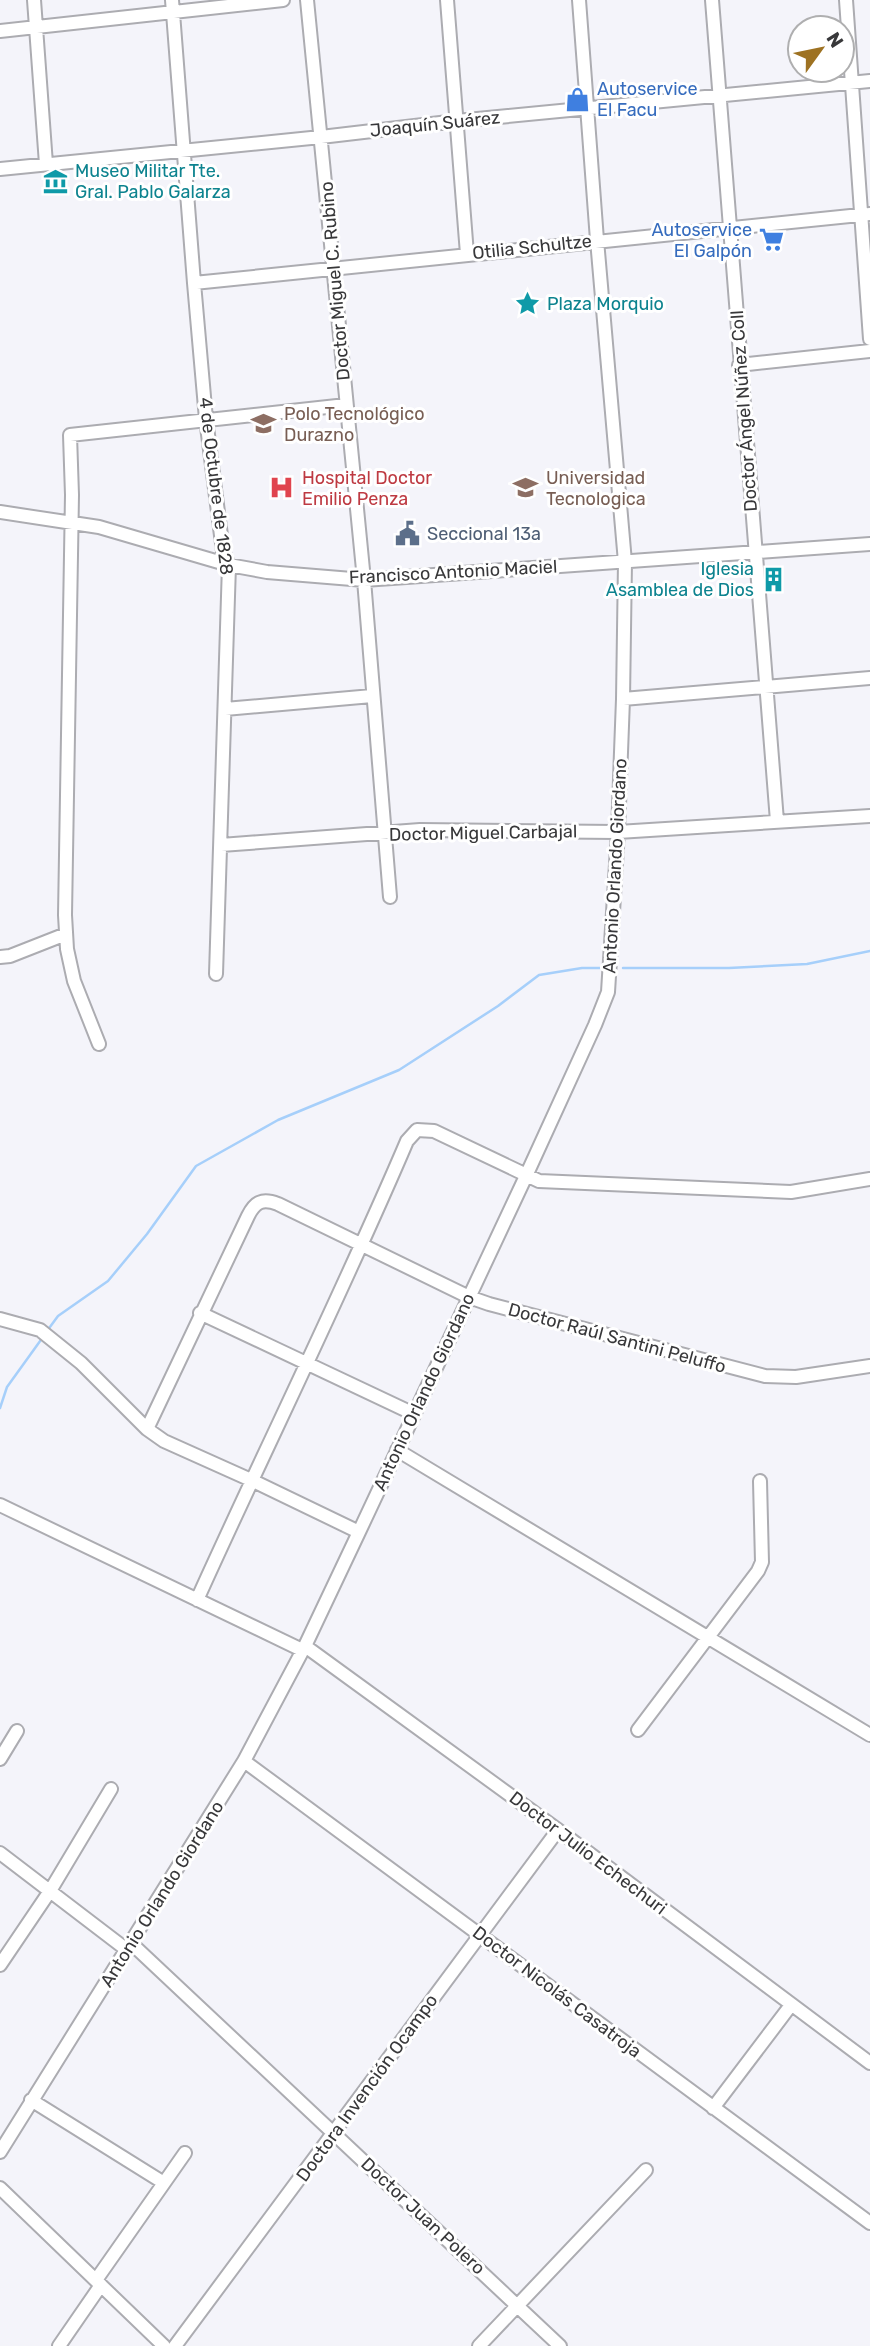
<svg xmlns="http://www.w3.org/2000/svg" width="870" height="2346" viewBox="0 0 870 2346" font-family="Rubik,sans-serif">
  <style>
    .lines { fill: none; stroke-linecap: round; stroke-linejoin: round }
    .stream { stroke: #a6cffa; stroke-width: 2.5 }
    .minor-casing { stroke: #acacb1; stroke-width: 16 }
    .minor { stroke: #fff; stroke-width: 12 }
    .labels { text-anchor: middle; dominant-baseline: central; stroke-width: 6; stroke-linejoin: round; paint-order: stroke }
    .shop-label { font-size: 18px; fill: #366cbe; stroke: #fff; text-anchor: start }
    .street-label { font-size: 18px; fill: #38383a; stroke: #fff }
    .culture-label { font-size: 18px; fill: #0d838f; stroke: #fff; text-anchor: start }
    .education-label { font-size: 18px; fill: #785e54; stroke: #fff; text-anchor: start }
    .health-label { font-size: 18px; fill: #be3a42; stroke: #fff; text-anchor: start }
    .service-label { font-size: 18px; fill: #4e5e75; stroke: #fff; text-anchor: start }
  </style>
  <rect width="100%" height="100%" fill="#f4f4fa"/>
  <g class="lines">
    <path class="stream" d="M623,968H729L807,964L870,951
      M47,1331L58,1316L108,1281L147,1234L196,1166L278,1120L399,1070L498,1006L539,975L582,968H605
      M0,1408L7,1387L43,1337"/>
    <defs>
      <path id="minor" d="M34,0L46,164
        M172,0L194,283L206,419L223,551L229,565L216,974
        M307,0L364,580L390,897
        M447,0L467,254
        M712,0L777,821
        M846,0L870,339
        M0,31L283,0
        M0,169L321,137L457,121L870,81
        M194,283L870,214
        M739,365L870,351
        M0,512L99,527L229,565L267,572L364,580L870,544
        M623,699L870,678
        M225,709L372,696
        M221,845L420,830L618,832L870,816
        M0,957L10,956L66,934
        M99,1044L74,981L67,949L65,915L72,495L70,435L346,405
        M200,1313L414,1414
        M0,1319L40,1330L81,1363L147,1429L164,1441L251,1480L359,1532
        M147,1429L248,1216C255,1202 262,1198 278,1204L469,1297L489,1304L765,1376L796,1377L870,1366
        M397,1450L870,1735
        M0,1505L302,1650
        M197,1600C266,1447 341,1296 407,1141L417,1130L434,1131L539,1181L791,1192L870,1179
        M305,1646L558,1830L870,2063
        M638,1730L758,1571L762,1562L760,1481
        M0,1759L17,1731
        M244,1761L870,2223
        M0,1853L127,1950
        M132,1944L560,2346
        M0,1965L50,1891L111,1789
        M31,2100L164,2183
        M713,2108L791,2005
        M0,2152L244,1761L305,1646L359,1532L526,1176L595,1025L608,992L618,832L623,699L625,562L597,240L579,0
        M0,2188L164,2346
        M96,2280L185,2153
        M59,2346L101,2285
        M175,2346L558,1830
        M479,2346L646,2170"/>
    </defs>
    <use href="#minor" class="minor-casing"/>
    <use href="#minor" class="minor"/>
  </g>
  <defs>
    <symbol id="shop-bare" viewBox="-9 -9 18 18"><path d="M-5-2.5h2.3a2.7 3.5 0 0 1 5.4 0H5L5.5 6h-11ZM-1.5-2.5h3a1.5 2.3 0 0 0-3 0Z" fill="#3f7fe0" stroke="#fff" stroke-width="2.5" paint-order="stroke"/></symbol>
    <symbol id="museum-bare" viewBox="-9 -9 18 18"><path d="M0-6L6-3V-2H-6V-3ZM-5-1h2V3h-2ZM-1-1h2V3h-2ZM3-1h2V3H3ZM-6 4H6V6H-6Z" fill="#0f9aa8" stroke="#fff" stroke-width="2.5" paint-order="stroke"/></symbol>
    <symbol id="supermarket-bare" viewBox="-9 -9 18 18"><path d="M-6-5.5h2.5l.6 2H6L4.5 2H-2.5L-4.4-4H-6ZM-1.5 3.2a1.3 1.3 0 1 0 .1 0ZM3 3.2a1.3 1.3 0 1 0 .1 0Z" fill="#3f7fe0" stroke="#fff" stroke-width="2.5" paint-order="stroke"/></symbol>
    <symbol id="sight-bare" viewBox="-9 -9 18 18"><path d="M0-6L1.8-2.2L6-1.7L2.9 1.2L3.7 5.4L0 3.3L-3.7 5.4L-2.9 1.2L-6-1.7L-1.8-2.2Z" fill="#0f9aa8" stroke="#fff" stroke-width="2.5" paint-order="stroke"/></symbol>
    <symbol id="school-bare" viewBox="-9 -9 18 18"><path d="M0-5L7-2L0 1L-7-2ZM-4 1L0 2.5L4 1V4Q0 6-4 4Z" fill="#8d6e63" stroke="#fff" stroke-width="2.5" paint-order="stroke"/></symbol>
    <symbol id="hospital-bare" viewBox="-9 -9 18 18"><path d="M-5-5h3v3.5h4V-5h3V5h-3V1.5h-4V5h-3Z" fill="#e0444e" stroke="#fff" stroke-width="2.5" paint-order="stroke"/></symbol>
    <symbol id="university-bare" viewBox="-9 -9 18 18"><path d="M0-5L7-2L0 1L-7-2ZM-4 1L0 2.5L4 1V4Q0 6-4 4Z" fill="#8d6e63" stroke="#fff" stroke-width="2.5" paint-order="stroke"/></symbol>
    <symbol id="civic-bare" viewBox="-9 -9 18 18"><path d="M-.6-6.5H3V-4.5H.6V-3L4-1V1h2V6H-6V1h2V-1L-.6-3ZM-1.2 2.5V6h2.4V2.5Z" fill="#5c6f8a" stroke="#fff" stroke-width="2.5" paint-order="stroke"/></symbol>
    <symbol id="building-bare" viewBox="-9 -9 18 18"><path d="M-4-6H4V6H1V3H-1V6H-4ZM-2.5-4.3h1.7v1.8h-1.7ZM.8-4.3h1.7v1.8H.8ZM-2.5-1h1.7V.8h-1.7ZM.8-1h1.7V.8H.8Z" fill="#0f9aa8" stroke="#fff" stroke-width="2.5" paint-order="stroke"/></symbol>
  </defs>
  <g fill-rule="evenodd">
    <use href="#shop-bare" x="560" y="82" width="35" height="35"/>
    <use href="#museum-bare" x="38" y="164" width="35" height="35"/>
    <use href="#supermarket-bare" x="754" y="222" width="35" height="35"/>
    <use href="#sight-bare" x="510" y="286" width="35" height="35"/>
    <use href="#school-bare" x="246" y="406" width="35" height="35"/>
    <use href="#hospital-bare" x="264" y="470" width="35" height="35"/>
    <use href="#university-bare" x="508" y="470" width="35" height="35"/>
    <use href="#civic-bare" x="390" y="516" width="35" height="35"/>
    <use href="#building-bare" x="756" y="562" width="35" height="35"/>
  </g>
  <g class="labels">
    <g class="shop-label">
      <text x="597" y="89">Autoservice<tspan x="597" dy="21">El Facu</tspan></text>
      <text x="752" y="230" text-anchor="end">Autoservice<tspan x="752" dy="21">El Galpón</tspan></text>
    </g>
    <g class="street-label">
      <text transform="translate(435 124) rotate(-6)">Joaquín Suárez</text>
      <text transform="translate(532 247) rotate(-6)">Otilia Schultze</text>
      <text transform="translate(335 281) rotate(-95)">Doctor Miguel C. Rubino</text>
      <text transform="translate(744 411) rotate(-94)">Doctor Ángel Núñez Coll</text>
      <text transform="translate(216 486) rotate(83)">4 de Octubre de 1828</text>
      <text transform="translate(453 572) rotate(-3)">Francisco Antonio Maciel</text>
      <text transform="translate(483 833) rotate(-1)">Doctor Miguel Carbajal</text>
      <text transform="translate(615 866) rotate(-87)">Antonio Orlando Giordano</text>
      <text transform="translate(617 1338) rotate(15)">Doctor Raúl Santini Peluffo</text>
      <text transform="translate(424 1392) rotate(-65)">Antonio Orlando Giordano</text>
      <text transform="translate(588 1853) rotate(37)">Doctor Julio Echechuri</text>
      <text transform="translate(162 1894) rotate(-58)">Antonio Orlando Giordano</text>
      <text transform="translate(557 1992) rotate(37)">Doctor Nicolás Casatroja</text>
      <text transform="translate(367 2088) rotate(-54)">Doctora Invención Ocampo</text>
      <text transform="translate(423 2216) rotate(43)">Doctor Juan Polero</text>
    </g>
    <g class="culture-label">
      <text x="75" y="171">Museo Militar Tte.<tspan x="75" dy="21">Gral. Pablo Galarza</tspan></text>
      <text x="547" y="304">Plaza Morquio</text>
      <text x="754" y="569" text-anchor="end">Iglesia<tspan x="754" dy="21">Asamblea de Dios</tspan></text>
    </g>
    <g class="education-label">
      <text x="284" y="414">Polo Tecnológico<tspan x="284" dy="21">Durazno</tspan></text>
      <text x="546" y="478">Universidad<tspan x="546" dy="21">Tecnologica</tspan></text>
    </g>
    <g class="health-label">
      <text x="302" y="478">Hospital Doctor<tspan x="302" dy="21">Emilio Penza</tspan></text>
    </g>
    <g class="service-label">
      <text x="427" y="534">Seccional 13a</text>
    </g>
  </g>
  <g transform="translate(821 49) rotate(57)"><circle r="33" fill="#ffffff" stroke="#afafb0" stroke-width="2"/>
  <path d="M0-5L12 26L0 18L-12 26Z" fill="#9e7222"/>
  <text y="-10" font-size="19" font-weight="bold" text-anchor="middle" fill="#38383a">N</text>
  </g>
</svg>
